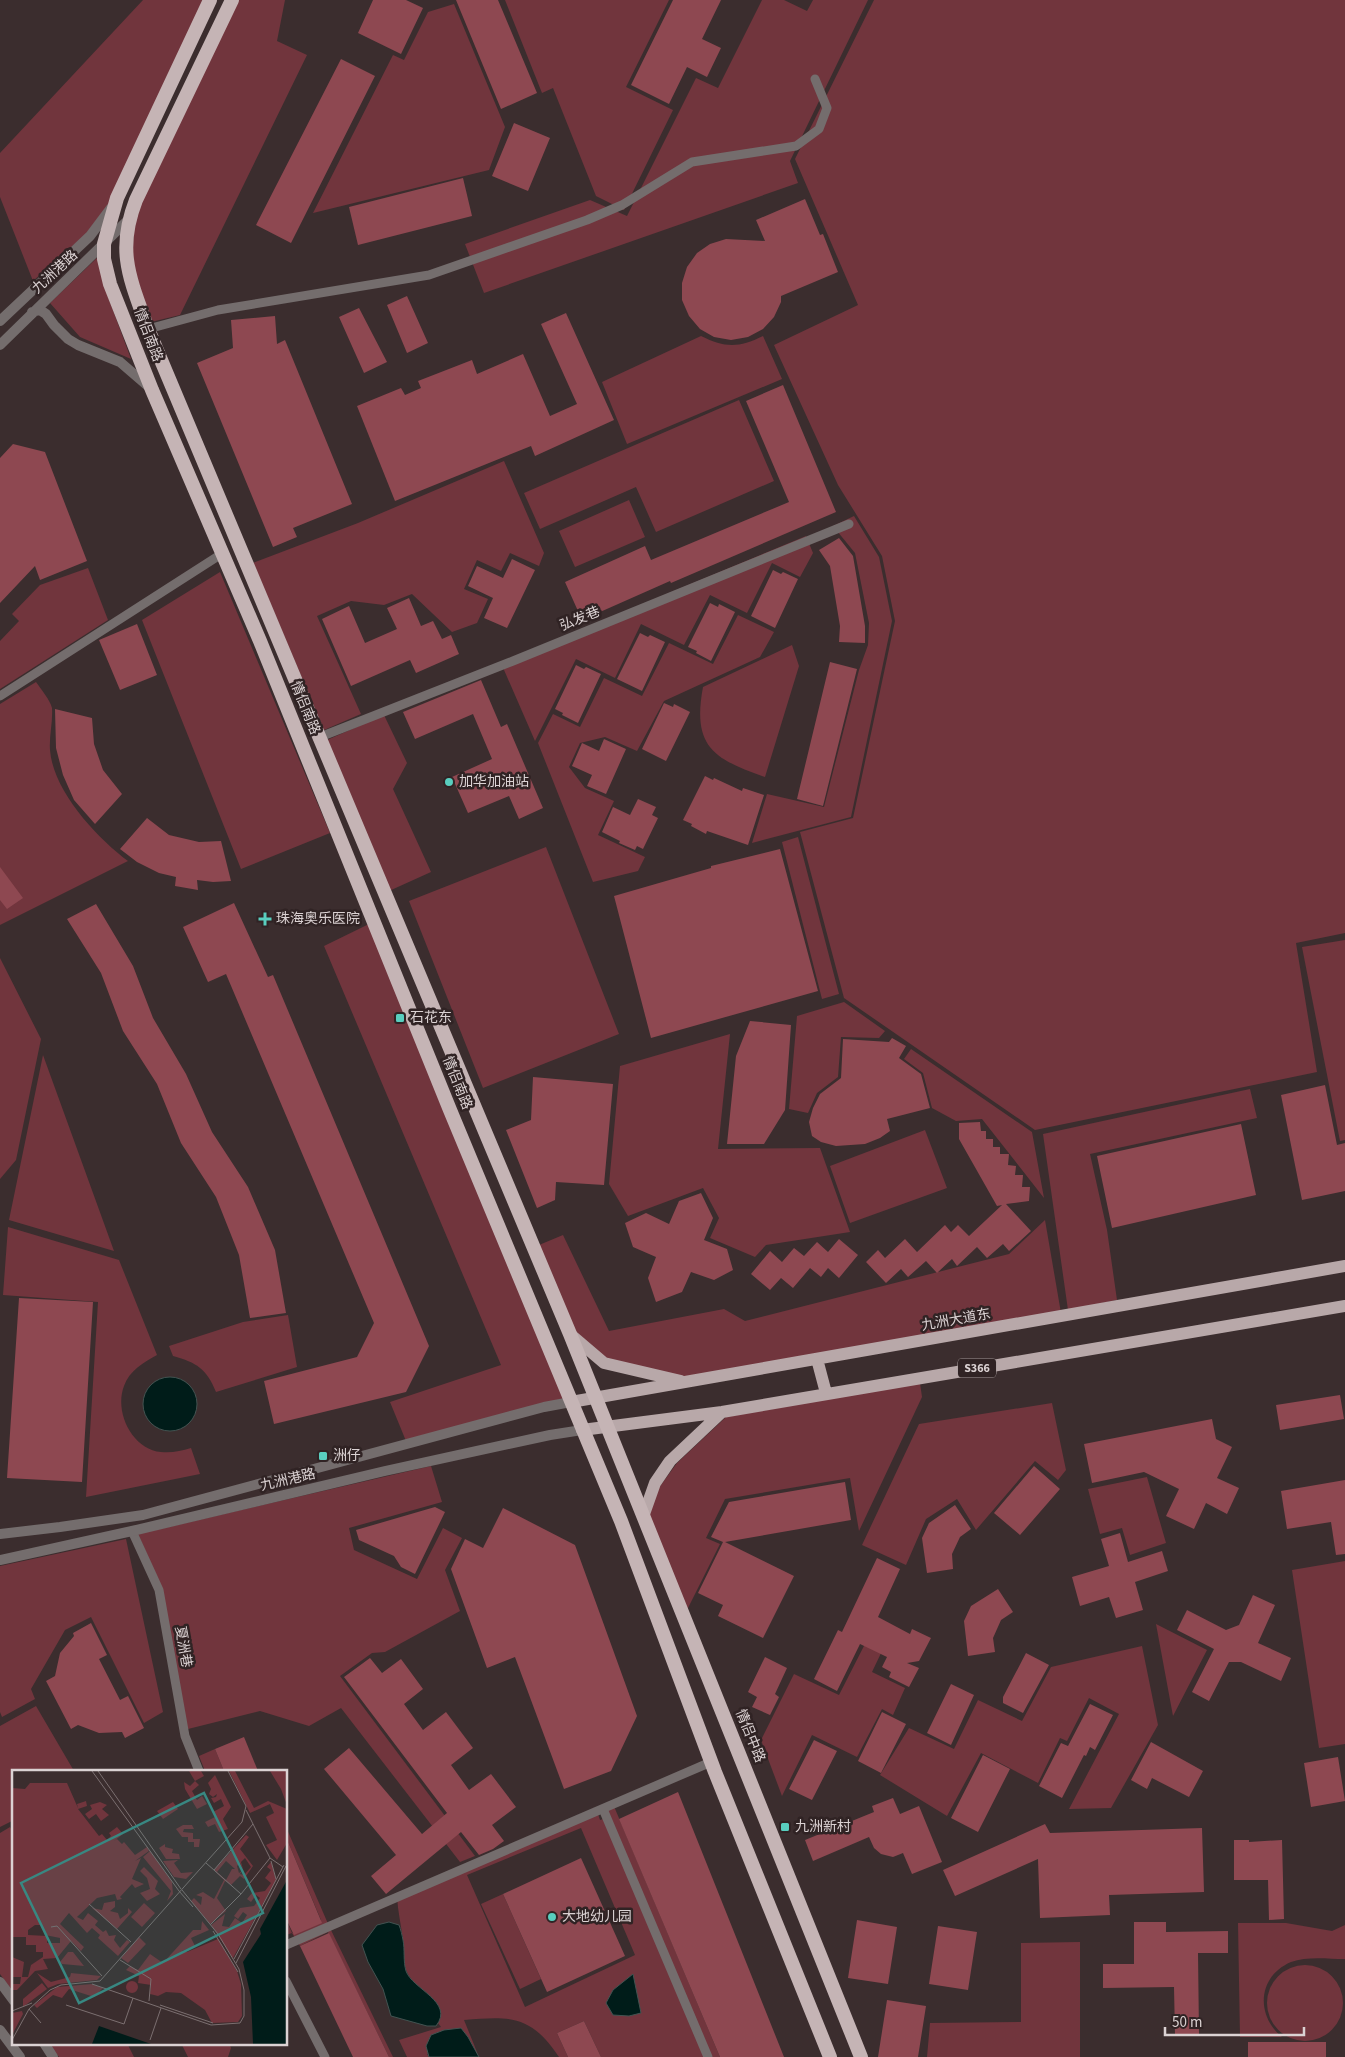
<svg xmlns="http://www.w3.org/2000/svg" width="1345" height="2057" viewBox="0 0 1345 2057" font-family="'Source Sans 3','Noto Sans SC',sans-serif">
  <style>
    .green { fill: #71353d; fill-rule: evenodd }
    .water { fill: #001c19; stroke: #425351 }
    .building { fill: #8e4851 }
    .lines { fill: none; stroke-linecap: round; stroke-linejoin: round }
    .service { stroke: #746d6d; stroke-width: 9 }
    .tertiary { stroke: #746d6d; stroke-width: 10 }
    .primary { stroke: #b8a8a9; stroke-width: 12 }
    .trunk { stroke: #c5b4b5; stroke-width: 14 }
    .poi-dot { fill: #59cebf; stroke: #302324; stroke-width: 2 }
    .labels { text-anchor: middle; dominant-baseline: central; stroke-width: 5; stroke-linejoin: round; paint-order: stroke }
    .shield { fill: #302324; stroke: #a89e9e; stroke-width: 1 }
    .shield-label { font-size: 12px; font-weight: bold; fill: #dbd2d3 }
    .street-label { font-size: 14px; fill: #dbd2d3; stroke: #302324 }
    .poi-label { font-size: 14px; fill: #dbd2d3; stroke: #302324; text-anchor: start }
    .inset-road { fill: none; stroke: #7b6f70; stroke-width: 1 }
    .view { fill: #388882; fill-opacity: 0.15; stroke: #388882; stroke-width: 2.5 }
    .inset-edge { fill: none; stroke: #dbd2d3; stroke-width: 2.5 }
  </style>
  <rect width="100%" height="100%" fill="#3b2d2e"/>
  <path class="green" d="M143,0H205L113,199L85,235L33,281L0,197V153Z
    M238,0H285L277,41L307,55L180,315L151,322L132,267L134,223L140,204Z
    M505,0H669L626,87L673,110L624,210L596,196L553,88L542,93Z
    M762,0H784L807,11L813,0H868L790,161L798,183L484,293L465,244L590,200L627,216L696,78L718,88Z
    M874,0H1345V933L1296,943L1317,1072L1035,1130L844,998L800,832L853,818L895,621L882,556L838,485L774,345L858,305L795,159Z
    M454,4L505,127L489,170L313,213L393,55L404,60L428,12Z
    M100,255L107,294L131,359L80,337L50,303Z
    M701,336C725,348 739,348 763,336L782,379L627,444L602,382Z
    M739,400L774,481L656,532L636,487L540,529L524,493Z
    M504,461L544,553L539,566L510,553L501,571L477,560L464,589L488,599L477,623L452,632L412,594L384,605L351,601L317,616L361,714L324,730L253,563L358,523Z
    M629,500L645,537L575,567L559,531Z
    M854,516L879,557L892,621L851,817L752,843L767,794L824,807L859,670L868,645L869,623L855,553L833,526Z
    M806,536L813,553L800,577L772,563L747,613L710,595L684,645L641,624L615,678L576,659L535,741L501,663Z
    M88,568L108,620L0,689V641L19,621L12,614L40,585Z
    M220,572L330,833L241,869L142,620Z
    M738,615L774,632L760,657L664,701L637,751L605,737L580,743L569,767L585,788L614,801L598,835L645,857L638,871L593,882L538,743L553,714L580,727L604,678L642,696L669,643L713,664Z
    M792,645L799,666L765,777C713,759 692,746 703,687Z
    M36,682C41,689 50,700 52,708C53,722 49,736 50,750C53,791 97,838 128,861L0,925V704Z
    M384,715L407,763L393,789L431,872L389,891L327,740Z
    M798,837L839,994L822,999L782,842Z
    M546,847L619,1034L483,1088L409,901Z
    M369,924L566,1400L406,1441L390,1402L501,1365L324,946Z
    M1345,940V1140L1340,1141L1302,947Z
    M0,958L41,1039L16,1160L0,1179Z
    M844,1002L885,1031L879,1038L841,1037L838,1077L817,1093L808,1113L789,1109L797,1016Z
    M730,1034L718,1149L820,1148L850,1232L766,1245L755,1257L710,1238L719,1218L703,1188L628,1216L609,1184L620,1066Z
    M911,1049L1032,1132L1044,1198L982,1119L956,1121L932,1108L923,1073L904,1059Z
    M43,1055L114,1251L9,1220Z
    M1250,1089L1257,1118L1090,1154L1107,1230L1117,1300L1068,1310L1043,1134Z
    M925,1130L947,1188L850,1223L830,1166Z
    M1045,1220L1061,1313L686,1378L605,1358L573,1329L539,1245L563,1235L609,1331L724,1309L745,1321L1009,1254Z
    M8,1227L119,1260L157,1355C144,1362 129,1371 124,1386C114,1412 132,1449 161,1452C172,1453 181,1451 191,1448L200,1474L86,1497L98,1302L3,1295Z
    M288,1315L297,1367L216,1392C206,1368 197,1363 173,1356L169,1346L243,1322Z
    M920,1383L922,1397L859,1531L850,1478L725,1499L706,1538L720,1544L687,1610L648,1515L658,1489L677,1463L726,1417Z
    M1052,1403L1066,1470L1058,1480L1035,1461L976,1530L957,1499L926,1519L906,1565L862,1545L919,1424Z
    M431,1466L442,1502L349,1528L354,1550L417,1579L443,1528L462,1538L445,1570L460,1611L385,1652L372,1653L340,1676L475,1856L460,1862L341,1708L309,1726L260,1711L184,1730L162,1588L138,1534Z
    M1147,1477L1166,1543L1130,1555L1122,1528L1100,1534L1088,1489Z
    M126,1539L163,1712L144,1723L91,1617L65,1630L31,1689L35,1699L2,1717L0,1712V1566Z
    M1345,1561V1744L1319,1748L1292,1570Z
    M1156,1624L1207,1650L1173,1716Z
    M893,1628L872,1672L905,1688L893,1715L882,1709L857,1757L812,1735L782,1796L761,1740L794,1674L839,1695L866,1642Z
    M1142,1646L1158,1725L1111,1808L1069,1809L1119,1714L1089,1698L1067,1741L1060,1738L1038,1783L981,1753L947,1816L880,1775L909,1728L954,1749L978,1700L1022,1721L1051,1667Z
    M36,1706L74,1771H14V1820L0,1827V1726Z
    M215,1749L224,1771H205L199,1756Z
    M613,1804L720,2057H601L584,2021L557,2033L568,2057H559C531,2015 510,2016 464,2020L479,2057L468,2037L427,2054L429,2057H407L399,2040L441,2027L438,2023C448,1999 417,1991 408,1974C402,1964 405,1951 403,1940C401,1925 398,1912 397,1897L597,1811L600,1820L607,1818L603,1809ZM581,1828L635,1955L525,2007L467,1875Z
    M10,1827L14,1834V1993L0,1974V1833Z
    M286,1827L329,1926L393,2057H389L328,1932L300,1946L292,1933L286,1935V1919L292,1933L321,1920L286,1837Z
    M503,1894L541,1979L520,1989L481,1904Z
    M1238,1923H1286L1332,1931L1345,1925V1959C1328,1959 1307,1956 1291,1962C1258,1976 1255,2015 1282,2037H1240Z
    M1080,1942V2057H927L930,2023L1021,2022V1943Z
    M1267 2003a38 38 0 1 1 76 0a38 38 0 1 1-76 0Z
    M49,2043H127L134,2057H59Z
    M181,2043H229L231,2048L228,2057H188Z"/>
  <path class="water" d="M143 1404a27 27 0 1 1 54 0a27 27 0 1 1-54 0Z
    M389,1922L399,1925C401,1930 402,1935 403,1940C405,1950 403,1961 406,1971C412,1989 455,2002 436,2026H427L391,2016L383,1989L368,1962L362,1945L377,1925Z
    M633,1974L641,2013L629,2016L613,2015L606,2003L613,1990Z
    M461,2028L468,2037L479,2057H429L426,2046L431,2035L444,2030Z"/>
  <path class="building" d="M373,0H406L423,8L401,54L358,33Z
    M456,0H498L537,93L501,109Z
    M673,0H721L702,39L721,48L707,77L687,67L669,104L631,85Z
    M341,59L375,76L291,243L256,225Z
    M514,123L550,138L528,191L492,176Z
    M463,178L472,216L358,245L349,207Z
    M805,199L820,235L823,234L838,272L781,296V302L774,317L763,329L748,337L731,340L714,337L700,329L689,316L682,300V283L687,267L697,253L710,244L726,239L765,241L756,220Z
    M407,296L428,343L407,353L387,305Z
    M359,308L387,362L364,373L339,317Z
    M566,313L614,420L535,456L531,446L395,501L357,406L401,388L405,395L421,388L418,381L472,360L477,374L523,354L550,416L577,404L541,324Z
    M275,316L277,344L285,340L352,504L293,528L297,537L273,547L197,363L233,348L231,320Z
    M783,385L836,512L671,583L670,581L582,620L565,582L645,546L651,560L789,502L746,401Z
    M13,444L45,452L87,561L40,580L35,566L0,603V458Z
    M839,538L853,556L865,626V643L839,642L840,626L830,566L819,550Z
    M512,559L535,570L507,628L484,618L493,598L468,586L477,566L503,578Z
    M773,570L781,574L783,572L798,579L775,628L751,616Z
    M409,598L421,626L433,621L442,639L451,635L459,654L416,673L410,660L351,686L322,619L349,606L365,643L397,629L387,608Z
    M710,603L718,607L719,604L735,612L711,661L696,653L697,651L688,647Z
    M137,624L157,675L120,690L99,640Z
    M640,633L648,637L650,635L665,642L642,691L617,679Z
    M830,662L857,669L823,806L797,799Z
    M576,665L584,669L586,667L601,674L578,723L562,715L563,713L555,709Z
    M481,680L501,727L507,724L543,808L519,819L509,796L468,813L452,777L492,759L473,714L415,739L403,712Z
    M664,703L673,707L674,704L690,712L666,761L642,749Z
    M55,709L92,718L94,744L103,770L122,794L95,824L74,800L63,775L56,748Z
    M604,739L626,749L606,794L587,786L592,775L572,766L582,743L599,751Z
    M705,776L713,780L714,778L742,791L743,788L764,795L748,845L707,831L706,834L691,826L692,824L683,820Z
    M638,799L656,807L652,815L658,818L643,849L637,846L635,850L619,843L620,841L602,832L613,807L630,815Z
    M147,818L169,835L199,842L221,841L231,881L213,882L197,880L198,890L175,886L176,877L159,873L137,862L120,849Z
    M780,849L818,991L651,1038L614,896L711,868V866Z
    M0,867L23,898L7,909L0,900Z
    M234,903L268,977L273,975L429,1346L406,1392L274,1424L264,1381L357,1357L374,1323L226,974L208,982L183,927Z
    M96,904L133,966L153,1018L186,1074L212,1132L248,1187L275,1250L286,1313L250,1318L239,1255L216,1197L181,1143L157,1084L123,1031L101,973L67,919Z
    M750,1021L791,1025L785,1110L764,1144H727L736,1056Z
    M892,1038L906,1046L899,1058L921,1074L930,1108L887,1119L890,1131L880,1138L865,1144L836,1146L821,1142L812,1136L809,1122L813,1108L820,1094L841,1078L843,1039L889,1042Z
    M533,1077L613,1084L604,1185L556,1182L555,1200L537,1208L506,1130L531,1120Z
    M1325,1085L1337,1145L1345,1143V1191L1302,1200L1281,1095Z
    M980,1122L981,1131H986V1139H993V1147H1000V1154H1009L1008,1165L1016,1166L1015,1175H1023L1022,1187H1030L1029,1201L1006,1204L1031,1231L1009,1251L1003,1244L987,1258L977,1247L957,1266L952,1259L937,1273L926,1261L908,1277L901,1269L886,1283L866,1262L878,1250L885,1258L905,1239L917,1252L945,1225L951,1232L958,1225L969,1236L1002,1205L997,1206L959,1139V1123Z
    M1241,1124L1256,1195L1112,1228L1097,1156Z
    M701,1193L713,1218L704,1240L727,1249L733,1270L714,1280L691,1272L682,1292L656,1302L648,1278L656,1257L633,1247L625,1223L646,1213L669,1224L679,1201Z
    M839,1239L858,1255L839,1278L828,1268L821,1277L810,1268L793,1288L781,1278L770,1290L751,1274L770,1251L782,1262L794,1248L804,1256L817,1242L828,1252Z
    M19,1298L93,1302L82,1482L7,1478Z
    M1340,1395L1344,1419L1280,1430L1276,1405Z
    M1212,1419L1216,1439L1232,1447L1217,1478L1239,1488L1227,1514L1206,1503L1194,1529L1166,1516L1179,1489L1144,1472L1092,1483L1084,1444Z
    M1034,1466L1060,1489L1020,1535L994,1513Z
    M1345,1480V1554L1336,1555L1331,1522L1287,1529L1281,1491Z
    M845,1482L851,1520L725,1542L794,1576L763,1638L718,1616L723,1605L698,1593L723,1542L711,1537L729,1502Z
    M955,1505L971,1529L960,1537L952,1554L953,1569L927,1573L922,1538L929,1523Z
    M435,1507L445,1512L415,1574L401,1567L394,1556L359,1540L356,1530Z
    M503,1508L575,1545L637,1716L611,1771L564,1789L515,1657L487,1668L451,1569L465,1539L483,1548Z
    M1120,1533L1128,1562L1162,1551L1168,1571L1135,1582L1143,1610L1116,1618L1109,1597L1080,1606L1072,1577L1109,1566L1101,1539Z
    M877,1558L900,1569L878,1617L910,1634L912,1629L931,1638L919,1661L907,1663L919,1668L909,1687L889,1677L891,1672L882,1667L887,1657L860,1644L837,1691L814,1679L838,1630L842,1632Z
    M998,1589L1013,1612L1001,1620L993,1638L995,1652L968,1656L964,1621L971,1606Z
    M1253,1595L1275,1605L1258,1643L1291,1658L1281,1681L1241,1662H1229L1209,1701L1192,1692L1214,1649L1177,1630L1187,1610L1226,1630L1239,1625Z
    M91,1623L107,1655L99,1659L120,1700L128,1696L144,1728L125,1738L122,1732L99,1733L78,1725L71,1729L46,1681L55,1676L60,1653L74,1636L73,1633Z
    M1026,1653L1049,1665L1023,1713L1003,1703V1697Z
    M765,1657L787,1668L775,1694L779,1697L770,1715L752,1707L757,1697L748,1692Z
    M370,1658L382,1673L401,1659L423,1689L404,1704L423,1730L446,1712L473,1748L451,1765L469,1790L491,1774L516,1807L492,1825L504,1841L493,1849L479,1855L461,1832L386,1894L371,1876L396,1855L324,1769L349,1748L422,1834L447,1813L344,1677Z
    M951,1684L974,1695L951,1745L927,1733Z
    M1090,1704L1113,1715L1095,1750L1090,1747L1086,1756L1084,1755L1062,1798L1039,1786L1061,1743L1068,1746Z
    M882,1712L906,1724L881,1773L858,1761Z
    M244,1737L258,1771H224L215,1749Z
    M814,1740L837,1751L812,1800L789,1789Z
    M1151,1742L1203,1771L1189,1797L1152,1778L1147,1789L1131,1780Z
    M983,1755L1010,1769L978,1832L951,1818Z
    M1338,1757L1345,1801L1311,1807L1304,1763Z
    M678,1792L784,2057H720L619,1819Z
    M893,1798L900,1814L919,1806L942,1862L912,1874L903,1853L893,1857L881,1854L874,1848L869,1837L813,1861L805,1840L874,1812L872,1806Z
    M1045,1824L1050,1833L1202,1828L1204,1892L1109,1895L1110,1915L1040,1918L1038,1859L955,1896L943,1870Z
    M286,1837L322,1923L294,1935L286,1919Z
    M1234,1840H1249V1842L1282,1840L1284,1919L1269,1920L1268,1880H1234Z
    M581,1858L625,1956L547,1992L503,1894Z
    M857,1920L897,1927L888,1984L848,1978Z
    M1134,1922H1166V1932L1228,1931V1953H1198L1199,2034L1175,2035L1174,1987L1103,1988V1964H1134Z
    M938,1926L977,1932L968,1990L929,1984Z
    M329,1933L389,2057H353L300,1946Z
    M887,2000L926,2006L918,2057H878Z
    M584,2021L601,2057H568L557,2033Z
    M1248,2042H1326V2057H1248Z"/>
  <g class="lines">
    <path class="service" d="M148,329L218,310L429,275L587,220L622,205L692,162L796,146L819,129L827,108L815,79
      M0,696L223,553
      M320,737L513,661L849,524
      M132,1531L159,1590L185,1736L199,1771
      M603,1809L708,2057
      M286,1945L711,1762
      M286,1981L325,2057"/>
    <path class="tertiary" d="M32,312L40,310L46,314L54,325L68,339L78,345L120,362L149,387
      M0,321L90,236L111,208
      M0,345L129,219
      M0,1534L60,1527L143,1515L544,1407L571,1402
      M0,1560L132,1531L385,1471L550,1435L582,1430
      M0,1982L14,2001
      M0,2030L20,2057
      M44,2043L53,2057"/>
    <path class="primary" d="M570,1334L604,1363L681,1381
      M817,1359L826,1393
      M571,1402L1345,1266
      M582,1430L722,1412L1345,1306
      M644,1514L655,1483L670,1461L722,1412"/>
    <path class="trunk" d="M210,0L117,198L104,244V259L110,284L152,390L260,641L450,1110L621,1521L715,1772L830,2057
      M232,0L136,200C116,251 130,279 148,329L570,1334L861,2057"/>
  </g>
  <g class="poi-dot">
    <circle cx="449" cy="782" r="5"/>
    <path d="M262.5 911.5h5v5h5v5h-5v5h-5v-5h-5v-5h5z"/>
    <rect x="395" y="1013" width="10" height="10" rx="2.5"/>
    <rect x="318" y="1451" width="10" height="10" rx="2.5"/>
    <rect x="780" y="1822" width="10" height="10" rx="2.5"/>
    <circle cx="552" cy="1917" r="5"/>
  </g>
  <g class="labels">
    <rect class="shield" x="958" y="1358.5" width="38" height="19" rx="4"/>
    <g class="shield-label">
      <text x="977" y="1368">S366</text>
    </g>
    <g class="street-label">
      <text transform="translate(55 272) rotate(-43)">九洲港路</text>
      <text transform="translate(148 335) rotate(69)">情侣南路</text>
      <text transform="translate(580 619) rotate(-22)">弘发巷</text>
      <text transform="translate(305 708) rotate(68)">情侣南路</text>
      <text transform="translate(457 1083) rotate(68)">情侣南路</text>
      <text transform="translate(956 1320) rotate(-10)">九洲大道东</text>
      <text transform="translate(288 1480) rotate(-13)">九洲港路</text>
      <text transform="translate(183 1647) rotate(80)">夏洲巷</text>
      <text transform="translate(750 1736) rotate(68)">情侣中路</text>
    </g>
    <g class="poi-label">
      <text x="459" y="782">加华加油站</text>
      <text x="276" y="919">珠海奥乐医院</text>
      <text x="410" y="1018">石花东</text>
      <text x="333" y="1456">洲仔</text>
      <text x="795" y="1827">九洲新村</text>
      <text x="562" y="1917">大地幼儿园</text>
    </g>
  </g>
  <g transform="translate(12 1770)">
    <rect width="275" height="275" fill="#3b2d2e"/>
    <path d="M177,1H189L192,6L183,11L187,15L180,21L185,30L190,26L195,34L185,39L173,19L172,12L178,16L183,11ZM217,1H223L242,38L256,31L275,39V73L265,90L254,75L265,70L254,47L262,43L258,34L238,43ZM258,1H275V35L269,19ZM203,5L219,37L211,49L216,59L207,62L203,54L196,57L193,52L203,47L201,42L212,36L209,29L202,33L199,28L204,27L205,24L201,27L197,24L199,19L196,13ZM18,13H55L66,38L65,34L74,31L75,36L66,39L87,66L90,64L95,70L99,66L97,63L105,57L111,64L102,71L105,69L110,74L112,72L123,85L135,77L137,81L123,91L129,88L120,109L132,114L123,118L120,114L108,127L110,129L105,130L103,124L85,128L65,147L71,150L76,143L86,151L83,155L91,162L94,160L97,166L104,165L102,170L108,178L115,170L118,172L106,186L86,168L88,165L80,158L75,163L57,143L48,154L72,177L69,181L59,171L45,188L31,189L36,199L23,201L5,220H0V214H8L9,207H1L0,212V187L12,192L10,207H16L19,195L31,187V182H24V175H14V167H0V18L13,19ZM23,155H29L33,165L48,168V173H35V166L16,165V160ZM88,32L95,35L90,39L97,45L89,51L84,44L77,49L73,44L80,39L78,35ZM161,32L166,39L151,49L145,41ZM171,55H180L182,59H172L171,62L181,63V69H188L187,77H182V72H176V67H170L164,59ZM234,65L237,67L228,79L241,96L232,109L228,106L219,115L213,111L205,128L214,141L198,154L179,131L182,128L189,135L190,127L184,125L191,122L202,129L212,110L202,100ZM233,88L239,97L232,105L228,104L230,101L227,103L225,96L228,93L231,99L229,92ZM214,91L223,99H220L214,110L205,102ZM153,74V77L161,79L160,83L167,84L168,89H154L147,78ZM138,81L160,112L161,124L155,131L159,121L131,87ZM166,90L162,93L169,103L181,102L174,109L162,107L151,91ZM259,92L264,110L221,188L199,155L213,144L210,156L217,157L223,148L230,153L235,145L231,142L226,149L222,146L228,138L242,136L248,128L244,125L239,132L235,129L240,123L253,121L259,113L253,108L259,100L255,97ZM132,97L146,111L143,119L148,124L135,131L128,123L138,119L135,108L128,101ZM103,131V137L98,141L106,143L108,149L116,143V138L120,142L105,159L80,138L90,140L92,133ZM132,133L143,143L130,157L119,147ZM190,151L197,160L179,168L183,176L170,181L175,182L206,169L225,201L229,214L230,246L226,252L200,253L193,240L169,223L154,222L146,226L138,224L139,215L126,213L127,206L114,200L118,196L126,200L138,184L151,193L181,160H189ZM127,167L134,174L116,193L109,188ZM56,182H61L72,196L50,194L48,192ZM25,203L39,212L58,207L59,203L89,206L85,210L46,214L36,218ZM114 217a6 6 0 1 1 12 0a6 6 0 1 1-12 0ZM30,213L35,219L11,237V229ZM80,214L91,218L82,227L57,219L50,228L41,225L25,238L22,235L45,217ZM10,241L11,244L0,265V243Z" fill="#71353d" fill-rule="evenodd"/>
    <path d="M275,110V274H241L239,227L231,192L249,164L248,159ZM87,256L139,274H80Z" fill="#001c19"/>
    <path class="inset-road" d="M80,1L167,121M86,1L169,119M234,40L258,88L271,97M259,91L264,109M194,93L229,124M202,100L241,54M167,121L181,137M77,134L119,172M198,155L229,124L258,88M39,157L45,156L90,206M201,161L226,202M222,189L272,95M108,190L139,209L137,231M224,193L274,96M80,214L199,255L228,253L232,246V220L227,199L206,164L170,120M54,235L112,254L121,228M148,235L201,253M17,239L29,253M0,241L20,233M0,270L17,239L38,220L49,215L88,211L230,52L234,36L216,1M138,270L149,238"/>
    <path class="view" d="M192,23L251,143L67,233L9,113Z"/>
    <rect width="275" height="275" class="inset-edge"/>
  </g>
  <path d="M1165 2027v8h139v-8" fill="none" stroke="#dbd2d3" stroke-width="2.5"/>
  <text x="1172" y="2027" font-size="15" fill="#dbd2d3" stroke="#302324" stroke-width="4" paint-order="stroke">50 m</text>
</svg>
